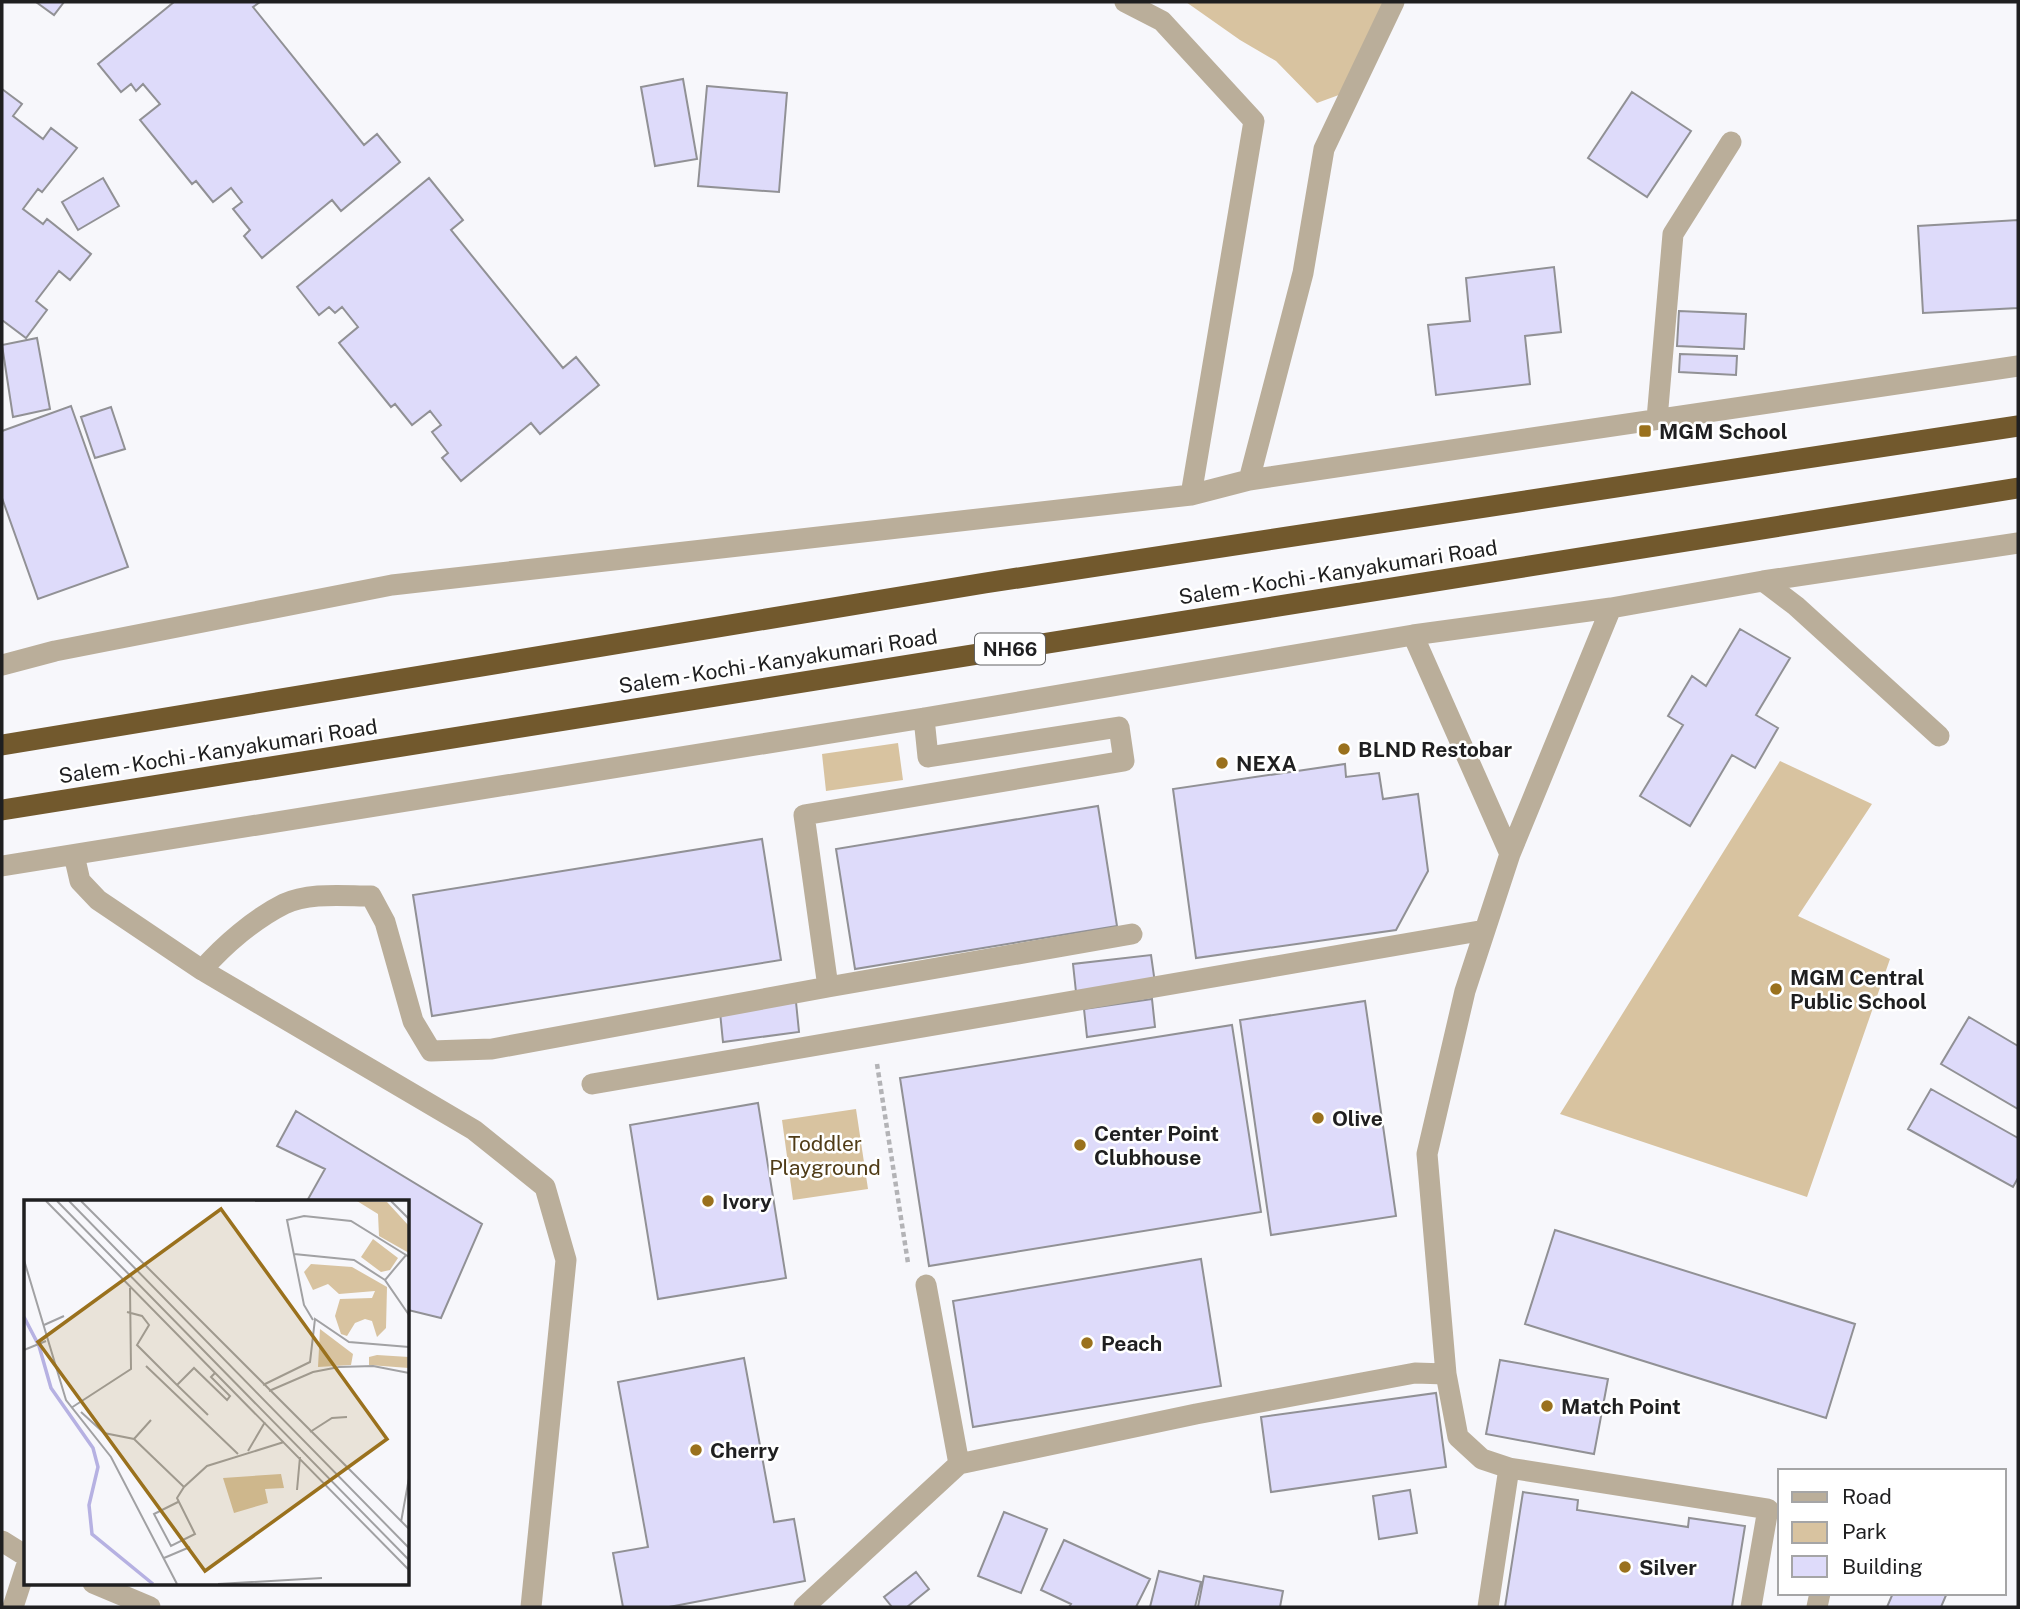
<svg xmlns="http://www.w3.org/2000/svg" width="2020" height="1609" viewBox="0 0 2020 1609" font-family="'Public Sans',sans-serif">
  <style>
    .green { fill: #d8c3a0 }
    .building { fill: #dedbfa; stroke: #919195; stroke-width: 2 }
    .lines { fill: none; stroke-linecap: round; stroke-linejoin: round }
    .path { stroke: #b3b3b6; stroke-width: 4.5; stroke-dasharray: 5 3.5; stroke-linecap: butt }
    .minor { stroke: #baae9a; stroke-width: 21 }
    .highway { stroke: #72592d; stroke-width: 21 }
    .poi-dot { fill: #9a711d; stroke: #fff; stroke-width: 2.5 }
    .labels { text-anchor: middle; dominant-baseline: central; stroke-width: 5; stroke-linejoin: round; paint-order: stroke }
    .shield { fill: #fff; stroke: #626263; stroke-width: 2 }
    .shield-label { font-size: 19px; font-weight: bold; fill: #1f1f20 }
    .poi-label { font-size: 21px; font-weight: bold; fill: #1f1f20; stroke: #fff; text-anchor: start }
    .street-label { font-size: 21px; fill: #1f1f20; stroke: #fff }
    .park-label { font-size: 21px; fill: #503c17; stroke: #fff }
    .inset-river { fill: none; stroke: #b6b1e2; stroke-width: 3.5 }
    .inset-road { fill: none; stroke: #a1a1a3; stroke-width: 2 }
    .view { fill: #9a711d; fill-opacity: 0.15; stroke: #9a711d; stroke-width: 3.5 }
    .inset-edge { fill: none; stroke: #1f1f20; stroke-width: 3.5 }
  </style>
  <rect width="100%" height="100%" fill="#f7f7fb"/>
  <path class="green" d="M1186,2H1388L1347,92L1317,103L1276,61L1240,40Z
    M898,743L903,780L826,791L822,754Z
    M1780,761L1872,804L1798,916L1890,959L1807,1197L1560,1114Z
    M856,1109L868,1189L793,1200L782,1120Z"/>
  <path class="building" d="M36,2H64L54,15Z
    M174,2H260L253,7L364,145L377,134L400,162L341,211L332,200L262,258L244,236L250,230L233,209L242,202L231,188L213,202L196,181L192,184L140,120L160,104L143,84L136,91L131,84L121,92L98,64Z
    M683,79L697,159L655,166L641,87Z
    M707,86L787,93L779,192L698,186Z
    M2,89L22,104L13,116L43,139L51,128L77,148L42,192L38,189L23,209L43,224L47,219L91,254L70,280L59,271L36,301L47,310L26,338L2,320Z
    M1632,92L1691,131L1647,197L1588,158Z
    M103,178L119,206L78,230L62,202Z
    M429,178L463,220L451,230L563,368L576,357L599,385L540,434L531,423L461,481L442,458L448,453L432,432L441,425L430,411L412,425L395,404L391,407L339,343L358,327L342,307L335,313L329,307L319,315L297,287Z
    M2018,220V308L1923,313L1918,226Z
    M1554,267L1561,332L1525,336L1530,384L1436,395L1428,325L1470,321L1466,278Z
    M1679,311L1746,314L1744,349L1677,346Z
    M37,338L50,409L13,417L2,345Z
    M1680,354L1737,356L1736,375L1679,372Z
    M71,406L128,567L38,599L2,498V431Z
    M111,407L125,449L95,458L81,417Z
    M1740,629L1790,658L1756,715L1778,728L1755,768L1732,755L1690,826L1640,796L1683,725L1668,716L1692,676L1706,686Z
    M1345,764L1346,777L1379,773L1383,799L1418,794L1428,871L1396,930L1196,958L1173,789Z
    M1098,806L1117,926L855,969L836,849Z
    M762,839L781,960L432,1016L413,895Z
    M1151,955L1155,983L1076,992L1073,964Z
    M1152,999L1155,1027L1087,1037L1084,1009Z
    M1365,1001L1396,1216L1271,1235L1240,1020Z
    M796,1002L799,1032L723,1042L720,1012Z
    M1969,1017L2018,1046V1109L1941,1064Z
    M1232,1025L1261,1212L929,1266L900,1078Z
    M1931,1089L2018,1138V1178L2013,1187L1908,1129Z
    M758,1103L786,1278L658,1299L630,1125Z
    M296,1111L482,1224L441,1318L408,1310V1201H307L325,1169L277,1146Z
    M1555,1230L1855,1324L1826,1418L1525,1324Z
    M1201,1259L1221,1386L973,1427L953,1301Z
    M744,1358L774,1522L794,1519L805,1581L669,1607H623L613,1553L648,1547L618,1382Z
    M1500,1360L1608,1379L1594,1454L1486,1434Z
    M1436,1393L1446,1467L1271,1492L1261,1417Z
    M1410,1490L1417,1533L1379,1539L1373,1496Z
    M1523,1492L1578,1500L1577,1510L1688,1527L1689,1518L1745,1526L1732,1607H1505Z
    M1004,1512L1047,1529L1021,1593L978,1576Z
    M1064,1540L1150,1579L1136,1607H1069L1071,1604L1041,1590Z
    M1159,1571L1201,1582L1195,1607H1150Z
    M916,1572L929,1589L907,1607H892L884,1597Z
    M1204,1576L1283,1591L1280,1607H1198Z
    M1893,1593H1947L1941,1607H1887Z"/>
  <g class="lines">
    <path class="path" d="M877,1064L908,1263"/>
    <path class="minor" d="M1125,2L1162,21L1254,121L1191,495
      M1657,419L1673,234L1731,142
      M1249,480L1303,273L1324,149L1394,2
      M1763,581L1796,606L1939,736
      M1611,608L1510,854L1465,991L1427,1154L1446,1374L1458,1437L1482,1459L1509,1468L1768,1509L1751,1607
      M1413,635L1510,854
      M2,665L55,651L392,585L1191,495L1249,480L2018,366
      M924,718L928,757L1119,727L1124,761L804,815L828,987L1132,934
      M74,855L80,881L98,900L202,970L474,1130L545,1187L566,1260L531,1607
      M2,866L924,718L1413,635L1611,608L1763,581L2018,543
      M202,970C224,945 254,919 284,904C309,892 344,896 371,896L385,922L413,1021L431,1051L492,1049L828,987
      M592,1084L1485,930
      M926,1285L959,1464
      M2,1541L26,1556
      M93,1583L150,1607
      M13,1607L26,1567
      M804,1607L959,1464L1196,1414L1415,1373L1446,1374
      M1488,1607L1509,1468
      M1817,1607L1820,1593"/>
    <path class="highway" d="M2,745L985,583L2018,426
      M2,810L2018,488"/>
  </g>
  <g class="poi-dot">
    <rect x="1638" y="424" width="14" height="14" rx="3.5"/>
    <circle cx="1344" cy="749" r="7"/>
    <circle cx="1222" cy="763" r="7"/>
    <circle cx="1776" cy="989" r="7"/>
    <circle cx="1318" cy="1118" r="7"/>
    <circle cx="1080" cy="1145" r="7"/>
    <circle cx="708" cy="1201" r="7"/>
    <circle cx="1087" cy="1343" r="7"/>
    <circle cx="1547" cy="1406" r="7"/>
    <circle cx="696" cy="1450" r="7"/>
    <circle cx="1625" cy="1567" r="7"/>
  </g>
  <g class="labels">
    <rect class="shield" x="975" y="633.5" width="70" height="31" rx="5"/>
    <g class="shield-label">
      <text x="1010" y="649">NH66</text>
    </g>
    <g class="poi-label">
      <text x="1659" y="431">MGM School</text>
      <text x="1358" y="749">BLND Restobar</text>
      <text x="1236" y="763">NEXA</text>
      <text x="1790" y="977">MGM Central<tspan x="1790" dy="24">Public School</tspan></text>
      <text x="1332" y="1118">Olive</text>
      <text x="1094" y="1133">Center Point<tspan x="1094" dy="24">Clubhouse</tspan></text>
      <text x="722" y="1201">Ivory</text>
      <text x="1101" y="1343">Peach</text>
      <text x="1561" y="1406">Match Point</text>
      <text x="710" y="1450">Cherry</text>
      <text x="1639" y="1567">Silver</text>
    </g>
    <g class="street-label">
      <text transform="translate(1338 572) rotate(-9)">Salem - Kochi - Kanyakumari Road</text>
      <text transform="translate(778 661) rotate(-9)">Salem - Kochi - Kanyakumari Road</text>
      <text transform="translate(218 751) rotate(-9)">Salem - Kochi - Kanyakumari Road</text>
    </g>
    <g class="park-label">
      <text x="825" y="1143">Toddler<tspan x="825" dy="24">Playground</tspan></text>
    </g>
  </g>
  <g transform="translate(24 1200)">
    <rect width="385" height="385" fill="#f7f7fb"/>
    <path d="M333,1L363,2L385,26V53L355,36L354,14ZM349,39L374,58L366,70L357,72L337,57ZM287,64L328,67L363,87L362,128L353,137L348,121L341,119L331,123L323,136L317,134L311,116L316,99L348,98L351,91L315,94L304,84L289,90L280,72ZM296,129L329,154L327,165L294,167ZM353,155L385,157V168L345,165V157ZM257,274L260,288L241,289L244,303L210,313L199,278Z" fill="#d8c3a0"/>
    <path class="inset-river" d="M0,117L15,146L27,188L69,248L74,267L65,305L68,334L129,384"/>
    <path class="inset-road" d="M22,1L385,370M33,1L385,360M45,1L385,348M57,1L385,329M231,1H256M367,1L385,19M270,54L330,60L361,80M385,57L382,55L361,80L385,115M0,60L42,200L87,257L153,384M103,112L118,116L125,125L113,145L153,185M289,120L280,105L263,20L280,16L327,21L382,55M20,125L40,116M0,150L22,141M122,166L214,254M239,185L286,162L291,119L325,142L385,147M245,191L289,172L315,167L349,166L385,173M47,208L107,169L106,88M57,212L80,233L110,239L160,287M184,215L153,185L170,168L203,200L206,196L187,177L191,173M286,232L308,218L323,217M110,239L127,220M224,251L241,222M273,290L276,257M154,302L130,314L147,346L171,334L153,298L160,287L183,266L260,242M377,322L385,278M140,358L166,347M194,384L298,378"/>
    <path class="view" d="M197,9L363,239L181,371L14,142Z"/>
    <rect width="385" height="385" class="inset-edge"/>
  </g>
  <rect width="2020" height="1609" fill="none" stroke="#1f1f20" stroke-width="7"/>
  <rect x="1778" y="1469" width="228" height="126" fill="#ffffff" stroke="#a5a5a6" stroke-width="2"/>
  <rect x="1792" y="1492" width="35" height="10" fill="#baae9a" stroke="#a5a5a6" stroke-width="2"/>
  <text x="1842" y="1504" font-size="21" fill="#1f1f20">Road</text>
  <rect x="1792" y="1522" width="35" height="21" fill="#d8c3a0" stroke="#a5a5a6" stroke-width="2"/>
  <text x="1842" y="1539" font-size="21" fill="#1f1f20">Park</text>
  <rect x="1792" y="1556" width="35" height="21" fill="#dedbfa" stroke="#a5a5a6" stroke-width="2"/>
  <text x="1842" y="1574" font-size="21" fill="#1f1f20">Building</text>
</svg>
